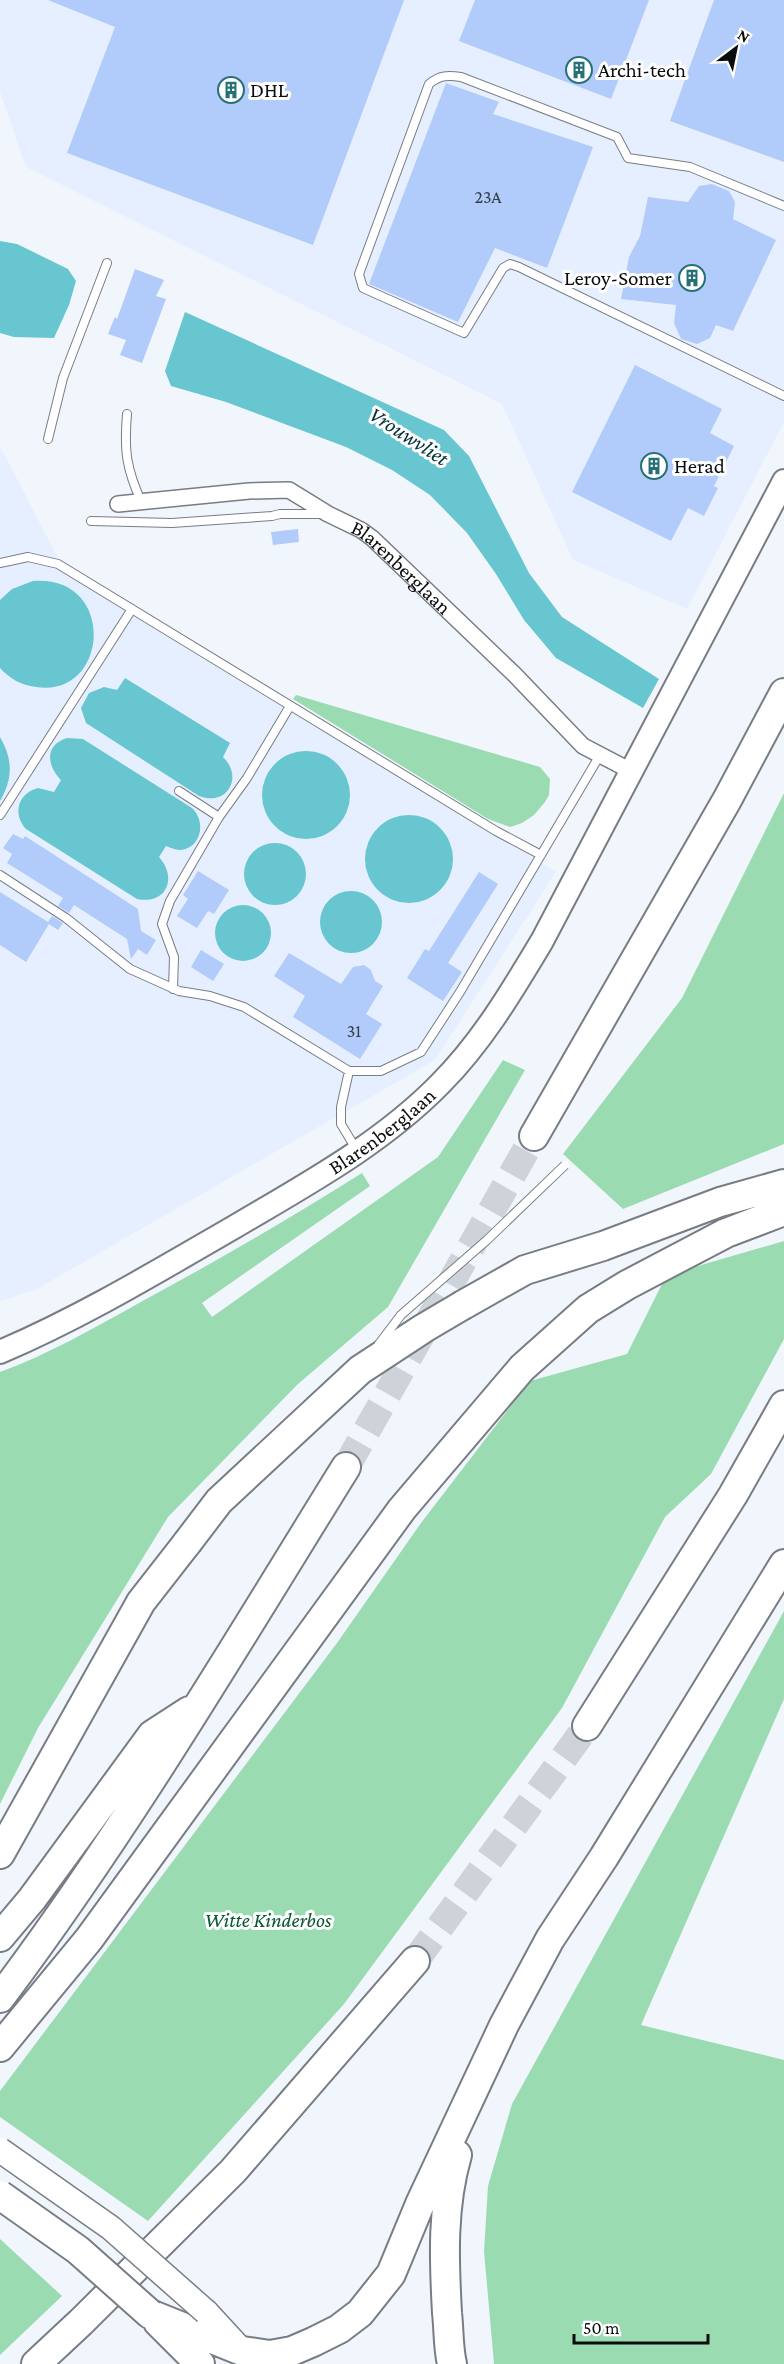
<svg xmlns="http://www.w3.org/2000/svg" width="784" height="2364" viewBox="0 0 784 2364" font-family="'Crimson Pro',serif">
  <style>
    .built { fill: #e6efff }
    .green { fill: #9bdbb1 }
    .water { fill: #67c6d0 }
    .building { fill: #b1cbfa }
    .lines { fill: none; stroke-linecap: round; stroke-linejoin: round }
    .highway-tunnel { stroke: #ced3d9; stroke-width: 28; stroke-dasharray: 28 14; stroke-linecap: butt }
    .lane-casing { stroke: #787d85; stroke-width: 10 }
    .street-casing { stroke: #787d85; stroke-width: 18 }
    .secondary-casing { stroke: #787d85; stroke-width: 26 }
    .primary-casing { stroke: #787d85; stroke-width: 27 }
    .highway-casing { stroke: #787d85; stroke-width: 32 }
    .lane { stroke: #fff; stroke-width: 8 }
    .street { stroke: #fff; stroke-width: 15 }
    .secondary { stroke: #fff; stroke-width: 22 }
    .primary { stroke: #fff; stroke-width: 24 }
    .highway { stroke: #fff; stroke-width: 28 }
    .lane-bridge-casing { stroke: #787d85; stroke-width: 10; stroke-linecap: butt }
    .primary-bridge-casing { stroke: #787d85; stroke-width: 27; stroke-linecap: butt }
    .highway-bridge-casing { stroke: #787d85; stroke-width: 32; stroke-linecap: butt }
    .lane-bridge { stroke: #fff; stroke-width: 8 }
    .primary-bridge { stroke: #fff; stroke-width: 24 }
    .highway-bridge { stroke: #fff; stroke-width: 28 }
    .labels { text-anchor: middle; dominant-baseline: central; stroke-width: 6; stroke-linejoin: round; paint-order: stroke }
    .number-label { font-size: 18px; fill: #343c4a }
    .poi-label { font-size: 21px; fill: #0a0c0f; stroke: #fff; text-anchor: start }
    .street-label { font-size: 21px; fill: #0a0c0f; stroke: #fff }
    .park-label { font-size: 21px; font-style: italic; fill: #075730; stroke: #fff }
    .water-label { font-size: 22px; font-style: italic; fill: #003035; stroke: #fff }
  </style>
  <rect width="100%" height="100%" fill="#f1f6fd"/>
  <path class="built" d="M0,0H784V422L687,609L573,560L502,404L26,167L0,92Z
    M0,446L58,558L556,872L435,1060L35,1290L0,1301Z"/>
  <path class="green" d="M296,695L540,767L550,779L549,795L545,802L534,815L522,823L510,827L488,819L293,699Z
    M784,793V1144L623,1209L563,1154L682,998Z
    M503,1060L525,1070L388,1307L298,1384L168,1517L38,1728L0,1804V1372C49,1354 94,1328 139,1303C215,1262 289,1219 362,1173L370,1186L202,1303L212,1317L438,1157Z
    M784,1241V1339L711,1474L665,1517L562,1708L344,2004L148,2221L0,2117V2091L337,1643L421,1523L530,1381L627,1354L663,1282L684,1270Z
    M784,1611V1699L641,2025L784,2060V2364H494L484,2251L488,2186L512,2104Z
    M0,2239L62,2296L0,2355Z"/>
  <path class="water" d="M0,241L17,244L68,269L76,281L69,305L54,338L14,337L0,333Z
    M185,312L444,430L469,456L529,573L562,617L659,679L643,708L556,658L524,620L496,574L467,533L430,495L392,470L346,447L226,402L171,386L165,371Z
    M33,581C117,574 110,698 36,687C21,685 10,679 0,668V600L12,589Z
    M125,678L230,743L223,757C244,777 227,807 199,796L86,723L81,708L89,693L104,687L117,690Z
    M0,737C13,759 13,779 0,801Z
    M67,738L83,739L192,808C206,821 202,847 181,850C176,850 171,848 166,846L159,857C178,878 166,905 137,899L26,829C12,814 18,793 38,788L54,792L61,780C47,766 44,745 67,738Z
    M262 795a44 44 0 1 1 88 0a44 44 0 1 1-88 0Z
    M365 859a44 44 0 1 1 88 0a44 44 0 1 1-88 0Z
    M244 874a31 31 0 1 1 62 0a31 31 0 1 1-62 0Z
    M320 922a31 31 0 1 1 62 0a31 31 0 1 1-62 0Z
    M215 933a28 28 0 1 1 56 0a28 28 0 1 1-56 0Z"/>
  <path class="building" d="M48,0H404L313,245L67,153L115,27Z
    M475,0H649L611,99L459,41Z
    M714,0H784V162L670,121Z
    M446,83L499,102L493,114L593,147L547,268L495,248L458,322L369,284Z
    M712,184L729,191L735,202L733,219L776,240L733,331L716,325L710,338L697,344L681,339L674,323L676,305L621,299L629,257L640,236L648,197L688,202L699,186Z
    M135,269L164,280L156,296L166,299L142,363L120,355L126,340L108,334L115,317L117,319Z
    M635,365L722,409L710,433L734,446L714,486L718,488L704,516L688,508L671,541L572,492Z
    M298,529L299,542L273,545L271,532Z
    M13,834L23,839L25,836L138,909L141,931L156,940L147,955L138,949L131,959L127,939L74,905L69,913L58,906L63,898L7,863L12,854L3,848Z
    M198,871L229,890L214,914L208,911L197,928L177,916L188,899L183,895Z
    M479,872L498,884L448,963L462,972L443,1001L407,978L425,949L429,951Z
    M0,892L48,922L52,916L63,923L58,930L49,924L26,962L0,945Z
    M201,950L224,964L213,981L191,967Z
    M289,953L341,984L353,967L364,965L371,970L375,981L383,986L366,1014L382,1024L360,1059L293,1017L305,996L274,976Z"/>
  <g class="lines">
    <path class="highway-tunnel" d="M346,1467L534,1136
      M415,1961L587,1726"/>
    <defs>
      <path id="lane" d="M784,206L690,167L628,158L617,137L461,77C448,75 440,75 429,84L359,274L363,288L464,333L503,268L510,264L519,267L784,396
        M127,414C124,450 126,469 142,503
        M48,439L63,378L107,263
        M91,521L172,523L272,516L280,514H321
        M0,563L28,557L58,564L496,831L541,855
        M179,791L219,817
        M0,815L132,609
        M0,875L66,918L130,969L179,991L210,996L244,1007L349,1071L341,1107V1124L356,1149
        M173,989L174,957L162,924L170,901L219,817L247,778L290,706
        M349,1071H381L421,1052L460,992L600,755"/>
      <g id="street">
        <path id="s1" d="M118,504L249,491L289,490L328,514L361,530L372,538L515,675L583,746L631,771"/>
      </g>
      <g id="secondary">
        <path id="s2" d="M0,1352C82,1317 158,1271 236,1226C307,1184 381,1144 440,1084C482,1042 512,991 542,941L784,481"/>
      </g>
      <path id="primary" d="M206,2312L241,2350"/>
      <path id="highway" d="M534,1136L727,800L784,693
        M463,1305L525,1270L603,1246L720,1202L784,1184
        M587,1726L733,1495L784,1405
        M0,1854L141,1602L187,1543
        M0,1937L32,1899L152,1735L189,1711
        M0,1998C127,1829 235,1646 346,1467
        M0,2047L89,1939L402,1509L522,1368L588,1309L627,1285L726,1233L784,1211
        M150,2314L242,2351L270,2355L292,2351L313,2342L339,2329L360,2313L391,2274L420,2204L504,2025L550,1939L604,1857L784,1564
        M158,2322L200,2364
        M36,2364L81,2322L233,2171L415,1961
        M452,2364C448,2347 449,2330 447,2313C444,2259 442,2206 457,2155"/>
    </defs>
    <use href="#lane" class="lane-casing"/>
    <use href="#street" class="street-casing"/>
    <use href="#secondary" class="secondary-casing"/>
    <use href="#primary" class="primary-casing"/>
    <use href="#highway" class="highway-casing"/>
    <use href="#lane" class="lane"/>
    <use href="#street" class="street"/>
    <use href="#secondary" class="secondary"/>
    <use href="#primary" class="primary"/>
    <use href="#highway" class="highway"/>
    <defs>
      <path id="lane-bridge" d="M379,1344L401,1315L487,1240L565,1165"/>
      <path id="primary-bridge" d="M0,2150L111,2228L206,2312"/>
      <path id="highway-bridge" d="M187,1543L219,1501L360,1370L424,1328L463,1305
        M0,2195L78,2250L150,2314"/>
    </defs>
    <use href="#lane-bridge" class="lane-bridge-casing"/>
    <use href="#primary-bridge" class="primary-bridge-casing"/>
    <use href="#highway-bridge" class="highway-bridge-casing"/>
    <use href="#lane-bridge" class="lane-bridge"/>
    <use href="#primary-bridge" class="primary-bridge"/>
    <use href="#highway-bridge" class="highway-bridge"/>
  </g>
  <defs>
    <symbol id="building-ring" viewBox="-11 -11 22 22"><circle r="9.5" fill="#fff" stroke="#267175" stroke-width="1.5"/><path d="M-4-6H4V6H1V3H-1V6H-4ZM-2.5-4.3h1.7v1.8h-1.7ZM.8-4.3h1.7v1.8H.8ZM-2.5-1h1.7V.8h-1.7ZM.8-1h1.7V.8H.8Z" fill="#267175"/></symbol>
  </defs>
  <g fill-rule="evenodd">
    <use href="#building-ring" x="564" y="55" width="30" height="30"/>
    <use href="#building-ring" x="216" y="75" width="30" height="30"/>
    <use href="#building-ring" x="677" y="263" width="30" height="30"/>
    <use href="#building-ring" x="639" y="451" width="30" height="30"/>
  </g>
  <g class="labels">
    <g class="number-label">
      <text x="488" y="197">23A</text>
      <text x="354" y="1031">31</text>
    </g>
    <g class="poi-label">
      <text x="598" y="70">Archi-tech</text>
      <text x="250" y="90">DHL</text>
      <text x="672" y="278" text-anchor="end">Leroy-Somer</text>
      <text x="674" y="466">Herad</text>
    </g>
    <g class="street-label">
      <text stroke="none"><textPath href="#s1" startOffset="309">Blarenberglaan</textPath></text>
      <text stroke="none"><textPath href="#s2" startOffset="442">Blarenberglaan</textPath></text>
    </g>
    <g class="park-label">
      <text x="268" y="1920">Witte Kinderbos</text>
    </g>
    <g class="water-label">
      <text transform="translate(409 436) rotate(33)">Vrouwvliet</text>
    </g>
  </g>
  <g transform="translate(736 48) rotate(32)" stroke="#ffffff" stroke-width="4.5" paint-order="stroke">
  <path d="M0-4.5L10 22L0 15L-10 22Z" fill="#0a0c0f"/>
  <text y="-9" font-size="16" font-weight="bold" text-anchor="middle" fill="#0a0c0f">N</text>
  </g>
  <path d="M574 2334v9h134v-9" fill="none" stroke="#0a0c0f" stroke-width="3"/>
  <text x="583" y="2334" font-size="18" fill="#0a0c0f" stroke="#ffffff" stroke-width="4.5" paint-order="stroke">50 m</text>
</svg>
